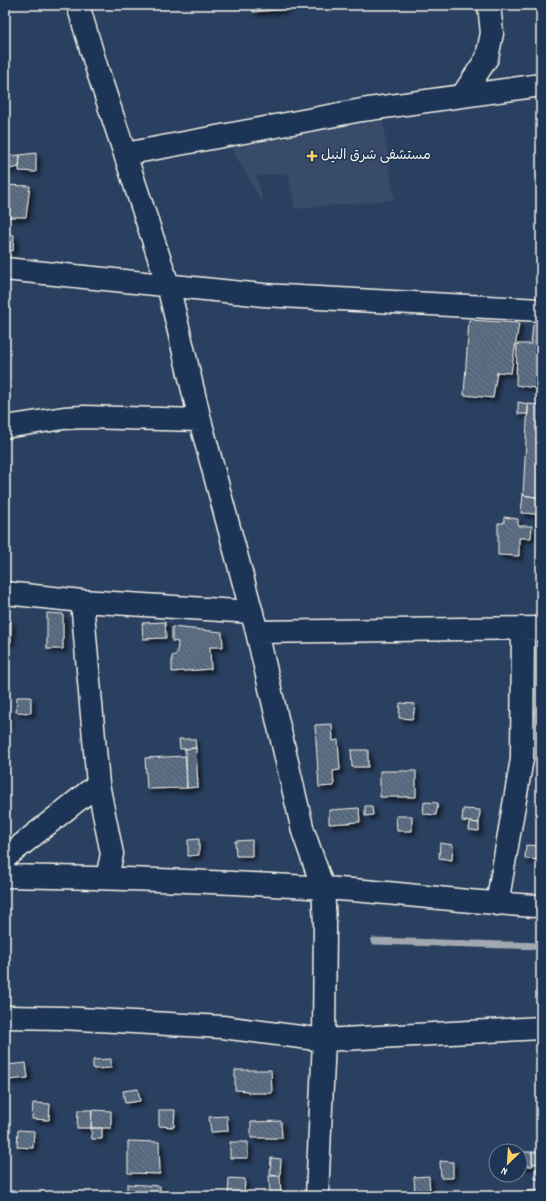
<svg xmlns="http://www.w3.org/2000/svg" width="546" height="1201" viewBox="0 0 546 1201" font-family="Dekko,'Playpen Sans Arabic',sans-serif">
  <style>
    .built { fill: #374c69 }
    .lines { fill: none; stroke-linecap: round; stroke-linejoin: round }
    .stream { stroke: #a1a8b0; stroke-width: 7 }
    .building { fill: url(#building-back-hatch); stroke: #f4f1e8; filter: url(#shadow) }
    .minor-casing { stroke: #f4f1e8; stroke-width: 25 }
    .minor { stroke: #1d3557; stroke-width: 22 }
    .poi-dot { fill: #ffd166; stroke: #1d3557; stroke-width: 1.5 }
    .labels { text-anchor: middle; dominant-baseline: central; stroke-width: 3; stroke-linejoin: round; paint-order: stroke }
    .poi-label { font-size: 14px; fill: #f4f1e8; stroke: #1d3557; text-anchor: start }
  </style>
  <defs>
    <pattern id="building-back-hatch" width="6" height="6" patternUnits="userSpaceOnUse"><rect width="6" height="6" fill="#56677d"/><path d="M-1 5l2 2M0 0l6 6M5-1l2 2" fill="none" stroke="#6f7d8f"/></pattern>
    <filter id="shadow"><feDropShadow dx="3.5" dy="3.5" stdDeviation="2" flood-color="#0009"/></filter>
  </defs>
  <rect width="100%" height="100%" fill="#2a4060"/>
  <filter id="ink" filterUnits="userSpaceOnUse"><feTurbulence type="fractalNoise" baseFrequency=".025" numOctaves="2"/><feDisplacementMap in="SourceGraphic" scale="8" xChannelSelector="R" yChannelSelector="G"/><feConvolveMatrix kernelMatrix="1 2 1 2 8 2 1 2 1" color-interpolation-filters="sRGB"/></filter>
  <g filter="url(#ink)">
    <path class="built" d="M383,121L394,200L295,209L288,173L257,176L264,206L226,139L265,137Z"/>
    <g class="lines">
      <path class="stream" d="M374,941L541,946"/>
    </g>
    <path class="building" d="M252,5H286L287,9L253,12Z
      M36,153V172L19,171L20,155Z
      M20,155L19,167L5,170V156Z
      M5,185L30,186L26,217H5Z
      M5,234L14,235L13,251L5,250Z
      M469,320L519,323L511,373L497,372L493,398L464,395Z
      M533,325L541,326V389L516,385L517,344H531Z
      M518,402L528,404V414H518Z
      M528,404L541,405V498L523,495Z
      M523,495L541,498V525H536V514L521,513Z
      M504,517L518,519V526H532L531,538H519V556L498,555V523H504Z
      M47,613L63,614V649H47Z
      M5,621H11V642H5Z
      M165,622L166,638L143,639L142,623Z
      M172,627L222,632L223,647H210L211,669L172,672V656L177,654L178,642L172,641Z
      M17,697H31V713L16,712Z
      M400,703L415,704L413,719L399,718Z
      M5,709H8V726H5Z
      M332,724L333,741L338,740L340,770L333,771L334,786L319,787L315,725Z
      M179,739H195L196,748L180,749Z
      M196,748L198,787L187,788L185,749Z
      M351,750H368V767H352Z
      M186,756L187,788L147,789L145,758Z
      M380,771H416V797H380Z
      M424,802L438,803L436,815L423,814Z
      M365,806H372L373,815L365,816Z
      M359,808L360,822L329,824V810Z
      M463,809L480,810L479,823L462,821Z
      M396,816H412V831H397Z
      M470,822L479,823V831L469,830Z
      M199,839V855L188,856V840Z
      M252,840V856H236L235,841Z
      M440,843L453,845L452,860L439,858Z
      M526,845L541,846V860L525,859Z
      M111,1059V1068L93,1069V1060Z
      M26,1063L28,1078L8,1080L7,1065Z
      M235,1070H271L272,1093H248V1091L235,1090Z
      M138,1089L140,1101L125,1103L123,1091Z
      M33,1103L50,1104L49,1120L32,1119Z
      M78,1110H92L91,1128H77Z
      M92,1110L111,1111V1128H91Z
      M159,1110H175L174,1127L159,1126Z
      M227,1116L228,1131L211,1132L209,1117Z
      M281,1121L282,1138H251V1122Z
      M91,1128H102V1139H92Z
      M18,1130L34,1131L33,1148L17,1147Z
      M128,1141L159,1142L160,1174L128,1173Z
      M230,1142H248V1158H230Z
      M520,1152H532L533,1166H520Z
      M532,1152H541V1163L532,1164Z
      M271,1158L281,1159L280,1176L270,1175Z
      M440,1161L453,1162V1178H441Z
      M535,1169H541V1179H535Z
      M269,1176H280L281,1195H270Z
      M429,1176L430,1193L415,1194L414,1177Z
      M229,1178L245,1179L244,1196H228Z
      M127,1184L160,1186V1196H127Z
      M541,1190V1196H528L527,1191Z"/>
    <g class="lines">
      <defs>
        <path id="minor" d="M78,5L97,69L168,285L200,420L257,632L303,831L323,888L325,924L324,1040L317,1196
          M462,96L487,58L492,33L489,5
          M125,154L362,110L541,85
          M5,269L263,295L541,310
          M5,427L64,418L83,417L200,420
          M5,593L82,601L252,612
          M82,601L98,784L112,854L107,878
          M257,632L541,628
          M5,858L98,784
          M5,876C111,878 216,881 322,888C395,892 468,903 541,906
          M497,904L522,759L523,629
          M5,1017L62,1018L222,1027L324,1040L541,1028"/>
      </defs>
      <use href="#minor" class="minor-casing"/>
      <use href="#minor" class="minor"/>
    </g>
  </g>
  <path class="poi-dot" d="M310 150h4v4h4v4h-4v4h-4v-4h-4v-4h4z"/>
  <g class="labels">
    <g class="poi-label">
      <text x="321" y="156">مستشفى شرق النيل</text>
    </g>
  </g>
  <rect width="546" height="1201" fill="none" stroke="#1d3557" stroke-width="20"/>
  <rect x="10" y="10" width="526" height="1181" fill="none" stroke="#f4f1e8" stroke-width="1.5" filter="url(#ink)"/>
  <g transform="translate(508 1163) rotate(205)"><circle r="19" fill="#1d3557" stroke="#738091"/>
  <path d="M0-3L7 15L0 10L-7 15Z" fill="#ffd166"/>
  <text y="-6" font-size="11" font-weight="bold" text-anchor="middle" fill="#f4f1e8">N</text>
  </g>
</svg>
